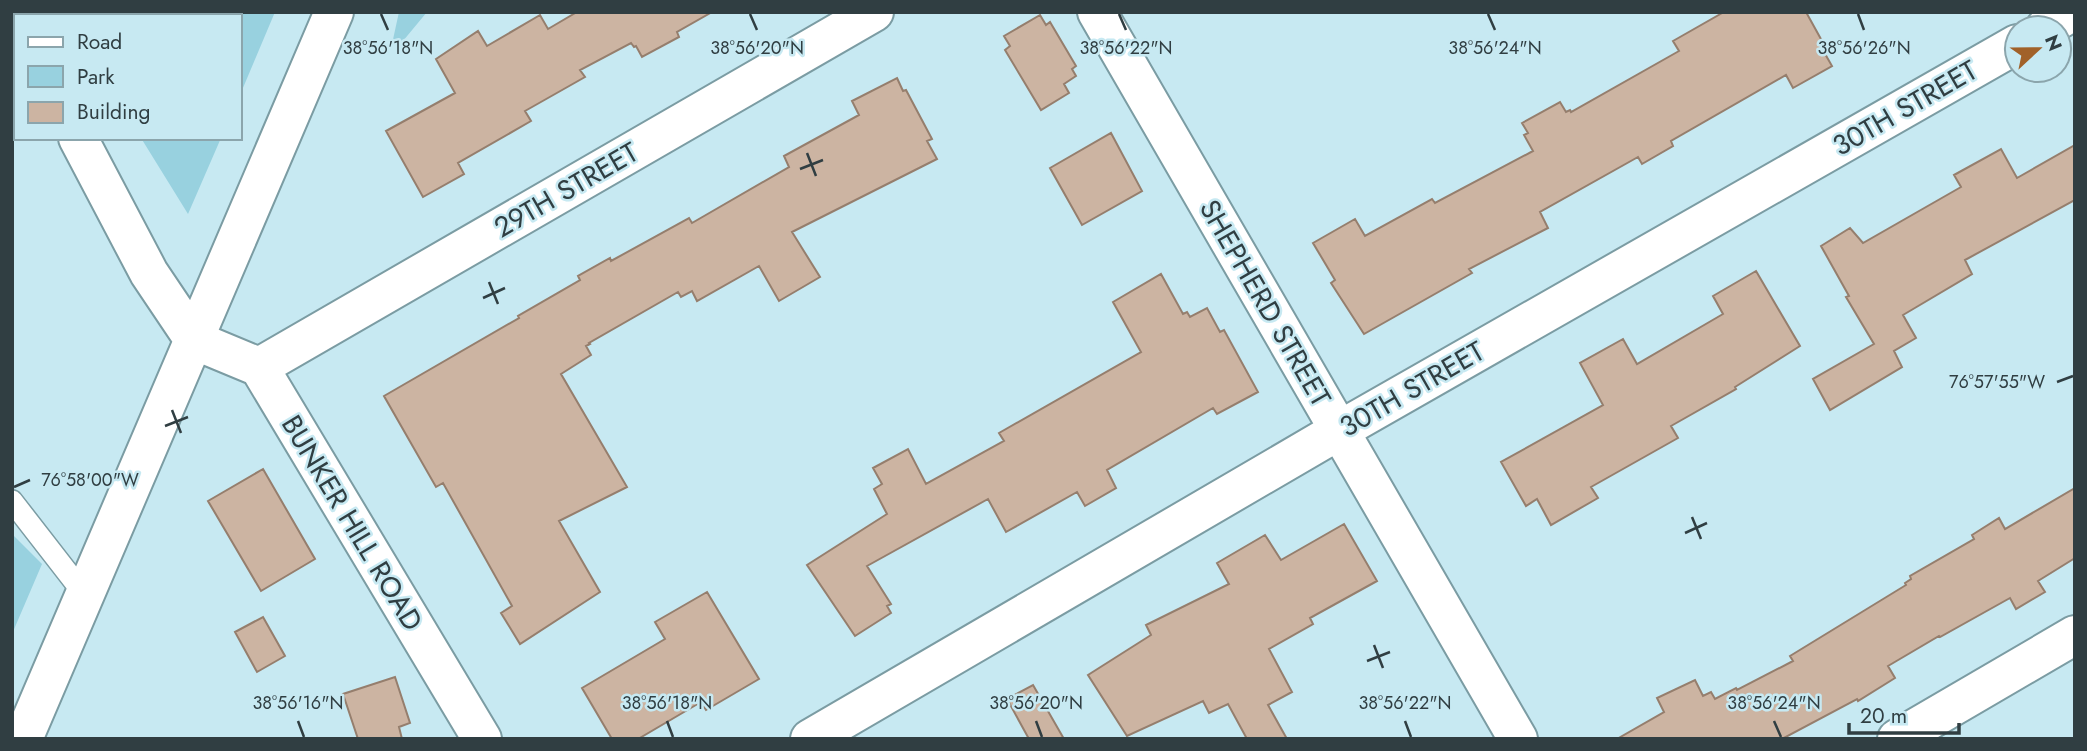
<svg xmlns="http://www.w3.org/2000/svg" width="2087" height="751" viewBox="0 0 2087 751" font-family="Jost,sans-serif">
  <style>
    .green { fill: #98d1df }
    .building { fill: #ccb4a2; stroke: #957e6d; stroke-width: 2 }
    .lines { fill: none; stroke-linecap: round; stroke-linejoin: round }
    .lane-casing { stroke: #7b9ca3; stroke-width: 24 }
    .street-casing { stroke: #7b9ca3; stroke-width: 42 }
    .secondary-casing { stroke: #7b9ca3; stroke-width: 42 }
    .lane { stroke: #fff; stroke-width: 21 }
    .street { stroke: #fff; stroke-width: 38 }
    .secondary { stroke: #fff; stroke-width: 38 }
    .ticks { fill: none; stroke: #303e42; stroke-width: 2.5 }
    .labels { text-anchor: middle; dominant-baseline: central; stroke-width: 5; stroke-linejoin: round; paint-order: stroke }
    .street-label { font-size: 28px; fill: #303e42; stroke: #c7e9f2 }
    .ticks-label { font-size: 18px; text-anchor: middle; fill: #303e42; stroke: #c7e9f2; stroke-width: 5; stroke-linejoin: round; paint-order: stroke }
  </style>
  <rect width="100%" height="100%" fill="#c7e9f2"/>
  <path class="green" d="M70,12H275L240,95V16H72Z
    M399,12H427L398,47L392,44Z
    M141,138H221L188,214Z
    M12,534L42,564L12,634Z"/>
  <path class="building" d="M577,12H712L677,32L679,37L642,57L636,46L634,47L631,43L580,70L585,77L525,111L531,121L458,163L464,174L423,197L386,131L455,93L436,59L478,31L487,46L540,15L548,29Z
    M1724,12H1806L1827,50L1824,52L1832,66L1793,88L1786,75L1671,141L1673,146L1642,164L1638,157L1540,212L1548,228L1469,269L1472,273L1364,334L1331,283L1335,280L1313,243L1355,219L1365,236L1432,199L1435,203L1533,151L1524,135L1528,133L1522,123L1560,102L1566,112L1570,110L1571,112L1679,51L1673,41Z
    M1040,15L1046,25L1050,22L1076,66L1072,69L1076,76L1064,84L1069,93L1041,110L1005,50L1010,46L1004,36Z
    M897,78L903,91L906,90L932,139L927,141L937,159L792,232L820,277L779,301L759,266L697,301L692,291L681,297L678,292L589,343L590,344L586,346L591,355L561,374L627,487L559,521L600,592L520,644L501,613L512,606L443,483L436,487L384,396L519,318L518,316L580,280L578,276L610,258L611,261L689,218L692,223L789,167L784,156L859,115L852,101Z
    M1111,133L1142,191L1082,225L1050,168Z
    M2075,145V200L1965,260L1972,274L1903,315L1916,338L1894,351L1902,367L1830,410L1813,379L1874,344L1846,297L1849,296L1821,246L1850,228L1863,243L1961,187L1954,175L2001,149L2017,178Z
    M1756,271L1800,346L1735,387L1736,389L1671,426L1678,438L1591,487L1598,498L1551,525L1537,499L1526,506L1501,462L1603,405L1580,363L1623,339L1637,364L1723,314L1713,296Z
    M1161,274L1183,314L1187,312L1190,317L1207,308L1220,332L1224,330L1258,392L1217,414L1213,408L1107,470L1116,488L1085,506L1077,492L1006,532L988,499L867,566L891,604L887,606L891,613L855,636L807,565L887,514L874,489L882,484L873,468L908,449L926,484L1004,441L999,433L1141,352L1113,302Z
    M263,469L315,559L261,591L208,501Z
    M2075,488V558L2038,581L2045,592L2016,609L2010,598L1940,637L1939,636L1888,666L1895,678L1858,701L1857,699L1782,739H1617L1664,712L1657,698L1695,680L1703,696L1711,692L1715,699L1736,688L1737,690L1793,661L1790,656L1906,585L1905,583L1911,579L1910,576L1974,539L1972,535L1999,518L2005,529Z
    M1344,524L1377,581L1310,618L1313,624L1269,649L1292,692L1268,705L1287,739H1247L1228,704L1209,713L1203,701L1127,736L1088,675L1151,635L1146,625L1229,584L1217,563L1265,535L1281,560Z
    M707,592L759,679L706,710L701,702L638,739H612L582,688L665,639L655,622Z
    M263,617L285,656L257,672L235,632Z
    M395,677L410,723L399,727L402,739H358L343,694Z
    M1033,685L1064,739H1029L1007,699Z"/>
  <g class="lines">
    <defs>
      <path id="lane" d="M12,501L85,595"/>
      <path id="street" d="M1097,12L1518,739
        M2045,28L2072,12
        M194,340L259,367L482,739
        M259,367L874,12
        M810,739L1326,438L2017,44
        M1897,739L2075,635"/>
      <path id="secondary" d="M20,12L21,16
        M78,138L149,273L194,340
        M23,739L334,12"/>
    </defs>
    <use href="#lane" class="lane-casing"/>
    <use href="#street" class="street-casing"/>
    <use href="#secondary" class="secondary-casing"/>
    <use href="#lane" class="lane"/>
    <use href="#street" class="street"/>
    <use href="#secondary" class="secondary"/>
  </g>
  <path class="ticks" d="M381,14L388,30M750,14L757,30M1119,14L1126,30M1488,14L1495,30M1858,14L1864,30M807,153L816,176M800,169L823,160M489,282L498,304M483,298L505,288M2057,382L2073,376M172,410L181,433M165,426L188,417M14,487L30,480M1692,517L1701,539M1685,533L1707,523M1374,645L1383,668M1367,661L1390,652M298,721L304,737M667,721L673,737M1036,721L1042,737M1405,721L1411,737M1774,721L1781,737"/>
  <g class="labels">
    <g class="street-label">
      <text transform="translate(1905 108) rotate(-30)">30TH STREET</text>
      <text transform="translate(566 190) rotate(-30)">29TH STREET</text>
      <text transform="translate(1265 303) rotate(60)">SHEPHERD STREET</text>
      <text transform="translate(1412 389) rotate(-30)">30TH STREET</text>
      <text transform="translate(352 523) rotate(59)">BUNKER HILL ROAD</text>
    </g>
  </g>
  <g class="ticks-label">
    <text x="388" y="54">38°56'18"N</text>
    <text x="757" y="54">38°56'20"N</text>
    <text x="1126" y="54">38°56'22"N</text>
    <text x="1495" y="54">38°56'24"N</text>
    <text x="1864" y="54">38°56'26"N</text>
    <text x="1997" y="388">76°57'55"W</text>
    <text x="90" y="486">76°58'00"W</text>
    <text x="298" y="709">38°56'16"N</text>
    <text x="667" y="709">38°56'18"N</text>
    <text x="1036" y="709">38°56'20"N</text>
    <text x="1405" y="709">38°56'22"N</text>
    <text x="1774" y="709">38°56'24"N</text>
  </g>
  <rect width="2087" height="751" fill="none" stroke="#303e42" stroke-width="28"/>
  <rect x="14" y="14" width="228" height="126" fill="#c7e9f2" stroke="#8ba5ac" stroke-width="2"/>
  <rect x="28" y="37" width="35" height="10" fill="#ffffff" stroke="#8ba5ac" stroke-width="2"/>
  <text x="77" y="49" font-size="21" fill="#303e42">Road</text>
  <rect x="28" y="66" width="35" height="21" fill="#98d1df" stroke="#8ba5ac" stroke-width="2"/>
  <text x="77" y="84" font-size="21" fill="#303e42">Park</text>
  <rect x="28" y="102" width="35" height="21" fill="#ccb4a2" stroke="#8ba5ac" stroke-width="2"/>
  <text x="77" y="119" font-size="21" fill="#303e42">Building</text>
  <g transform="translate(2038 49) rotate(68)"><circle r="33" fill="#c7e9f2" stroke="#8ba5ac" stroke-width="2"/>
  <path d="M0-5L12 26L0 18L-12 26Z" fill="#a16129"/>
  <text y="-10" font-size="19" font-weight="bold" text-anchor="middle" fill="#303e42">N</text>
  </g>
  <path d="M1849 723v10h110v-10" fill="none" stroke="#303e42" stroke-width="3.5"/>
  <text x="1860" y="723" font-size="21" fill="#303e42" stroke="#c7e9f2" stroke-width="5" paint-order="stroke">20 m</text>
</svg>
